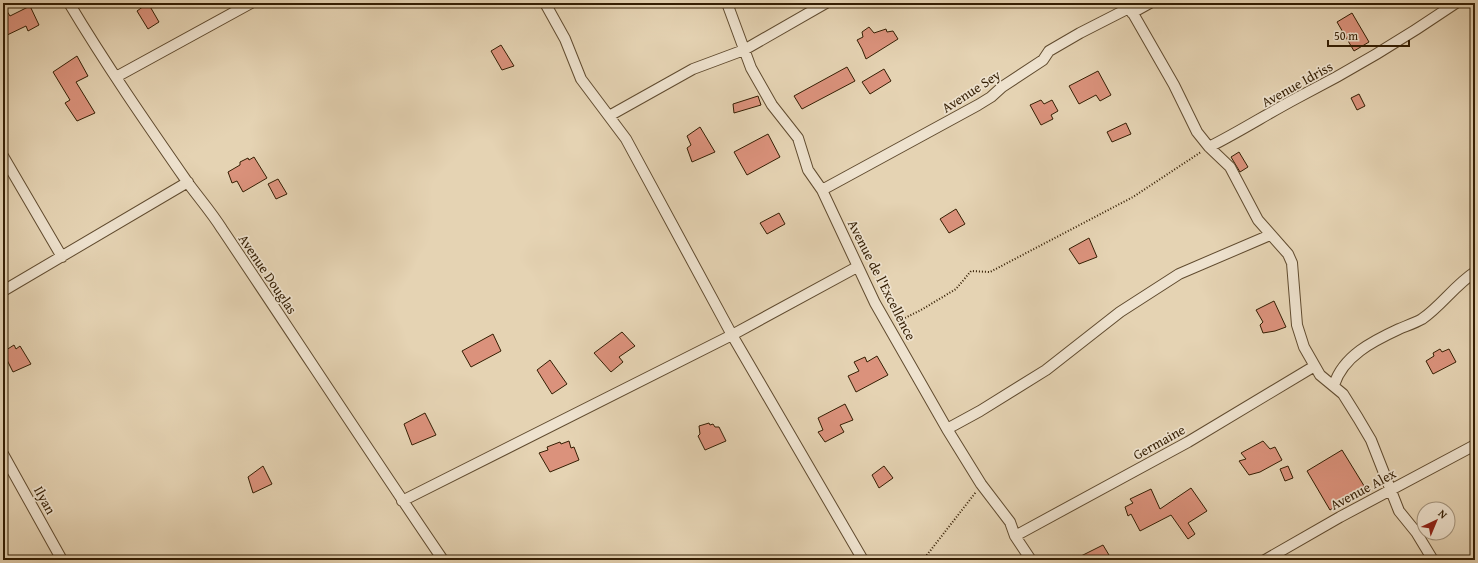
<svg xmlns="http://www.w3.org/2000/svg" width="1478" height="563" viewBox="0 0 1478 563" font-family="'Gentium Book Plus',serif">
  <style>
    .building { fill: #db927c; stroke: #341e03 }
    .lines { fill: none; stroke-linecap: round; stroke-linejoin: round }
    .minor-casing { stroke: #604b2f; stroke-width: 12 }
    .path { stroke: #341e03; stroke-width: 2; stroke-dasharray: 1 2; stroke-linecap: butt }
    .minor { stroke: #eee2ce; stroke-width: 10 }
    .labels { text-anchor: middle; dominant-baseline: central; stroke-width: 3.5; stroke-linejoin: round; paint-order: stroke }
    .street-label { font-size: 14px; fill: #341e03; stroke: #eee2ce }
  </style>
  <rect width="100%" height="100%" fill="#e5d3b3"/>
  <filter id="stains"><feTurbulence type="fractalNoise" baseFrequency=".005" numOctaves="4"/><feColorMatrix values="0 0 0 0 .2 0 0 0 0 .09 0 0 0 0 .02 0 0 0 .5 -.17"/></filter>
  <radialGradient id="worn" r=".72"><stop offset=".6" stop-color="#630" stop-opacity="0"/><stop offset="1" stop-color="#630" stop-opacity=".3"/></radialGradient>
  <path class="building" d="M148,3L159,22L148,29L137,11Z
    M3,5L10,16L30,6L39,25L28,31L26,26L3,37Z
    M1352,13L1369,42L1354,51L1337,22Z
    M869,27L874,33L886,29L887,32L893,31L898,39L866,59L862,49L857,40L863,37L862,32Z
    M501,45L514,66L502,70L491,51Z
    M77,56L88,76L76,82L95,113L77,121L65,103L70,100L53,72Z
    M847,67L855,81L802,109L794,96Z
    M884,69L891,81L870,94L862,82Z
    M1098,71L1111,95L1100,101L1096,95L1079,104L1069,86Z
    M1359,94L1365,106L1357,110L1351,98Z
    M758,96L761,105L734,113L733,104Z
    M1041,100L1044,104L1052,100L1058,111L1051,115L1053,119L1041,125L1030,105Z
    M1126,123L1131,134L1112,142L1107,132Z
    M700,127L715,152L692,162L687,148L691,145L687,136Z
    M768,134L780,157L747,175L734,152Z
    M1239,152L1248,167L1240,172L1231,157Z
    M254,157L267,178L243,192L237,181L232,183L228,172L240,165V162L248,158L249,160Z
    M278,179L287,194L276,199L268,184Z
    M956,209L965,224L949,233L940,219Z
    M779,213L785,224L767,234L760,223Z
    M1089,238L1097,257L1079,264L1069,249Z
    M1274,301L1286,327L1275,331L1263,333L1260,325L1263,322L1256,310Z
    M622,332L635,346L619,357L623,362L611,372L594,353Z
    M493,334L501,351L471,367L462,351Z
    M14,345L16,349L20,346L31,364L13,372L3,352Z
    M1440,349L1442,352L1449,349L1456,362L1433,374L1426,361L1434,356L1433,353Z
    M877,356L888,375L856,392L848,376L859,371L854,362L865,357L867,362Z
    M550,360L567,384L552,394L537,370Z
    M845,404L853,420L840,425L844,432L825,442L818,432L823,430L818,418Z
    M425,413L436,435L412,445L404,424Z
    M709,423L710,425L713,424L715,427H719L726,441L705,450L698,436L700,434L699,426Z
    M569,441L571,448L574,447L579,460L550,472L539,453L548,450L547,447L560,442L561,444Z
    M1263,441L1270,449L1275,447L1282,460L1260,472L1249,475L1239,461L1246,459L1241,453Z
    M1342,450L1366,489L1330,510L1307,471Z
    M263,466L272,484L253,493L248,477Z
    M884,466L893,478L879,488L872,475Z
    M1288,466L1293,478L1285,481L1280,469Z
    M1191,488L1207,511L1188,523L1195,534L1188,539L1171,515L1140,531L1131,514L1128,516L1125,507L1133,503L1130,499L1151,489L1160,509Z
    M1103,545L1112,560H1073Z"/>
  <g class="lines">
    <defs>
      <path id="minor" d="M69,3C106,65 147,124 188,183C199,198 212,213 222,229C296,339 368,450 443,560
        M545,3L565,39L581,79L626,139L732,335L863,560
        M727,3L751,68L772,105L798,138L808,170L822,190L875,303L947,429L981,484L1010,522L1015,536L1031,560
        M1127,3L1174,85L1197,132L1209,147L1230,167L1258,220L1288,254L1292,263L1297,325L1304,347L1320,375L1343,394L1358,418L1371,440L1399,511L1416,532L1433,560
        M1132,13L1150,3
        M116,77L251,3
        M609,116L693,69L744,50L826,3
        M1209,147C1239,132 1267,114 1297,98C1352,70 1405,38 1456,3
        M3,156L62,257
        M822,190L978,105L991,97L1002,87L1043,60L1049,51L1080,33L1129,8
        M3,291L188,182
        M1334,385C1343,356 1373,341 1399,329C1406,326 1415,323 1422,319C1441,306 1455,285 1475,272
        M947,429L980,411L1046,370L1120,312L1179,274L1270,235
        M3,454L62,560
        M402,501L732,335L857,267
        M1015,536L1188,442L1313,367
        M1265,560L1340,517L1475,445"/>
    </defs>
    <use href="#minor" class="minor-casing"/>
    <path class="path" d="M897,322L921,310L956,289L971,271L990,272L1133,197L1201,152
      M923,560L976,492"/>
    <use href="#minor" class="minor"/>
  </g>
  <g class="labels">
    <g class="street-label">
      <text transform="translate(1297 84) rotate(-29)">Avenue Idriss</text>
      <text transform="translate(971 91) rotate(-33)">Avenue Sey</text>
      <text transform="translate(268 274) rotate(56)">Avenue Douglas</text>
      <text transform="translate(882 280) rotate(63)">Avenue de l'Excellence</text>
      <text transform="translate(1159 442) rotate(-29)">Germaine</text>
      <text transform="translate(1363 489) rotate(-28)">Avenue Alex</text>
      <text transform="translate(45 500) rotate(61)">Ilyan</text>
    </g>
  </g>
  <rect width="1478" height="563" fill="none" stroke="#e5d3b3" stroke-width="16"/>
  <rect x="4" y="4" width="1470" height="555" fill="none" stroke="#341e03" stroke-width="2"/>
  <rect x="8" y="8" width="1462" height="547" fill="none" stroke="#341e03"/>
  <g transform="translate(1436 521) rotate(44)"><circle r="19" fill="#eee2ce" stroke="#a4947d"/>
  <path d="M0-3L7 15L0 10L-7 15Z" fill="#8f2418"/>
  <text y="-6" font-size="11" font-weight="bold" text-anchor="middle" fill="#341e03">N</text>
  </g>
  <path d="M1328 40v6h81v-6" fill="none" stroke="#341e03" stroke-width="2"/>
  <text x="1334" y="40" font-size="12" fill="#341e03" stroke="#eee2ce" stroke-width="3" paint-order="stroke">50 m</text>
  <rect width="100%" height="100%" filter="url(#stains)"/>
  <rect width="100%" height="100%" fill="url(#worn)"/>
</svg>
